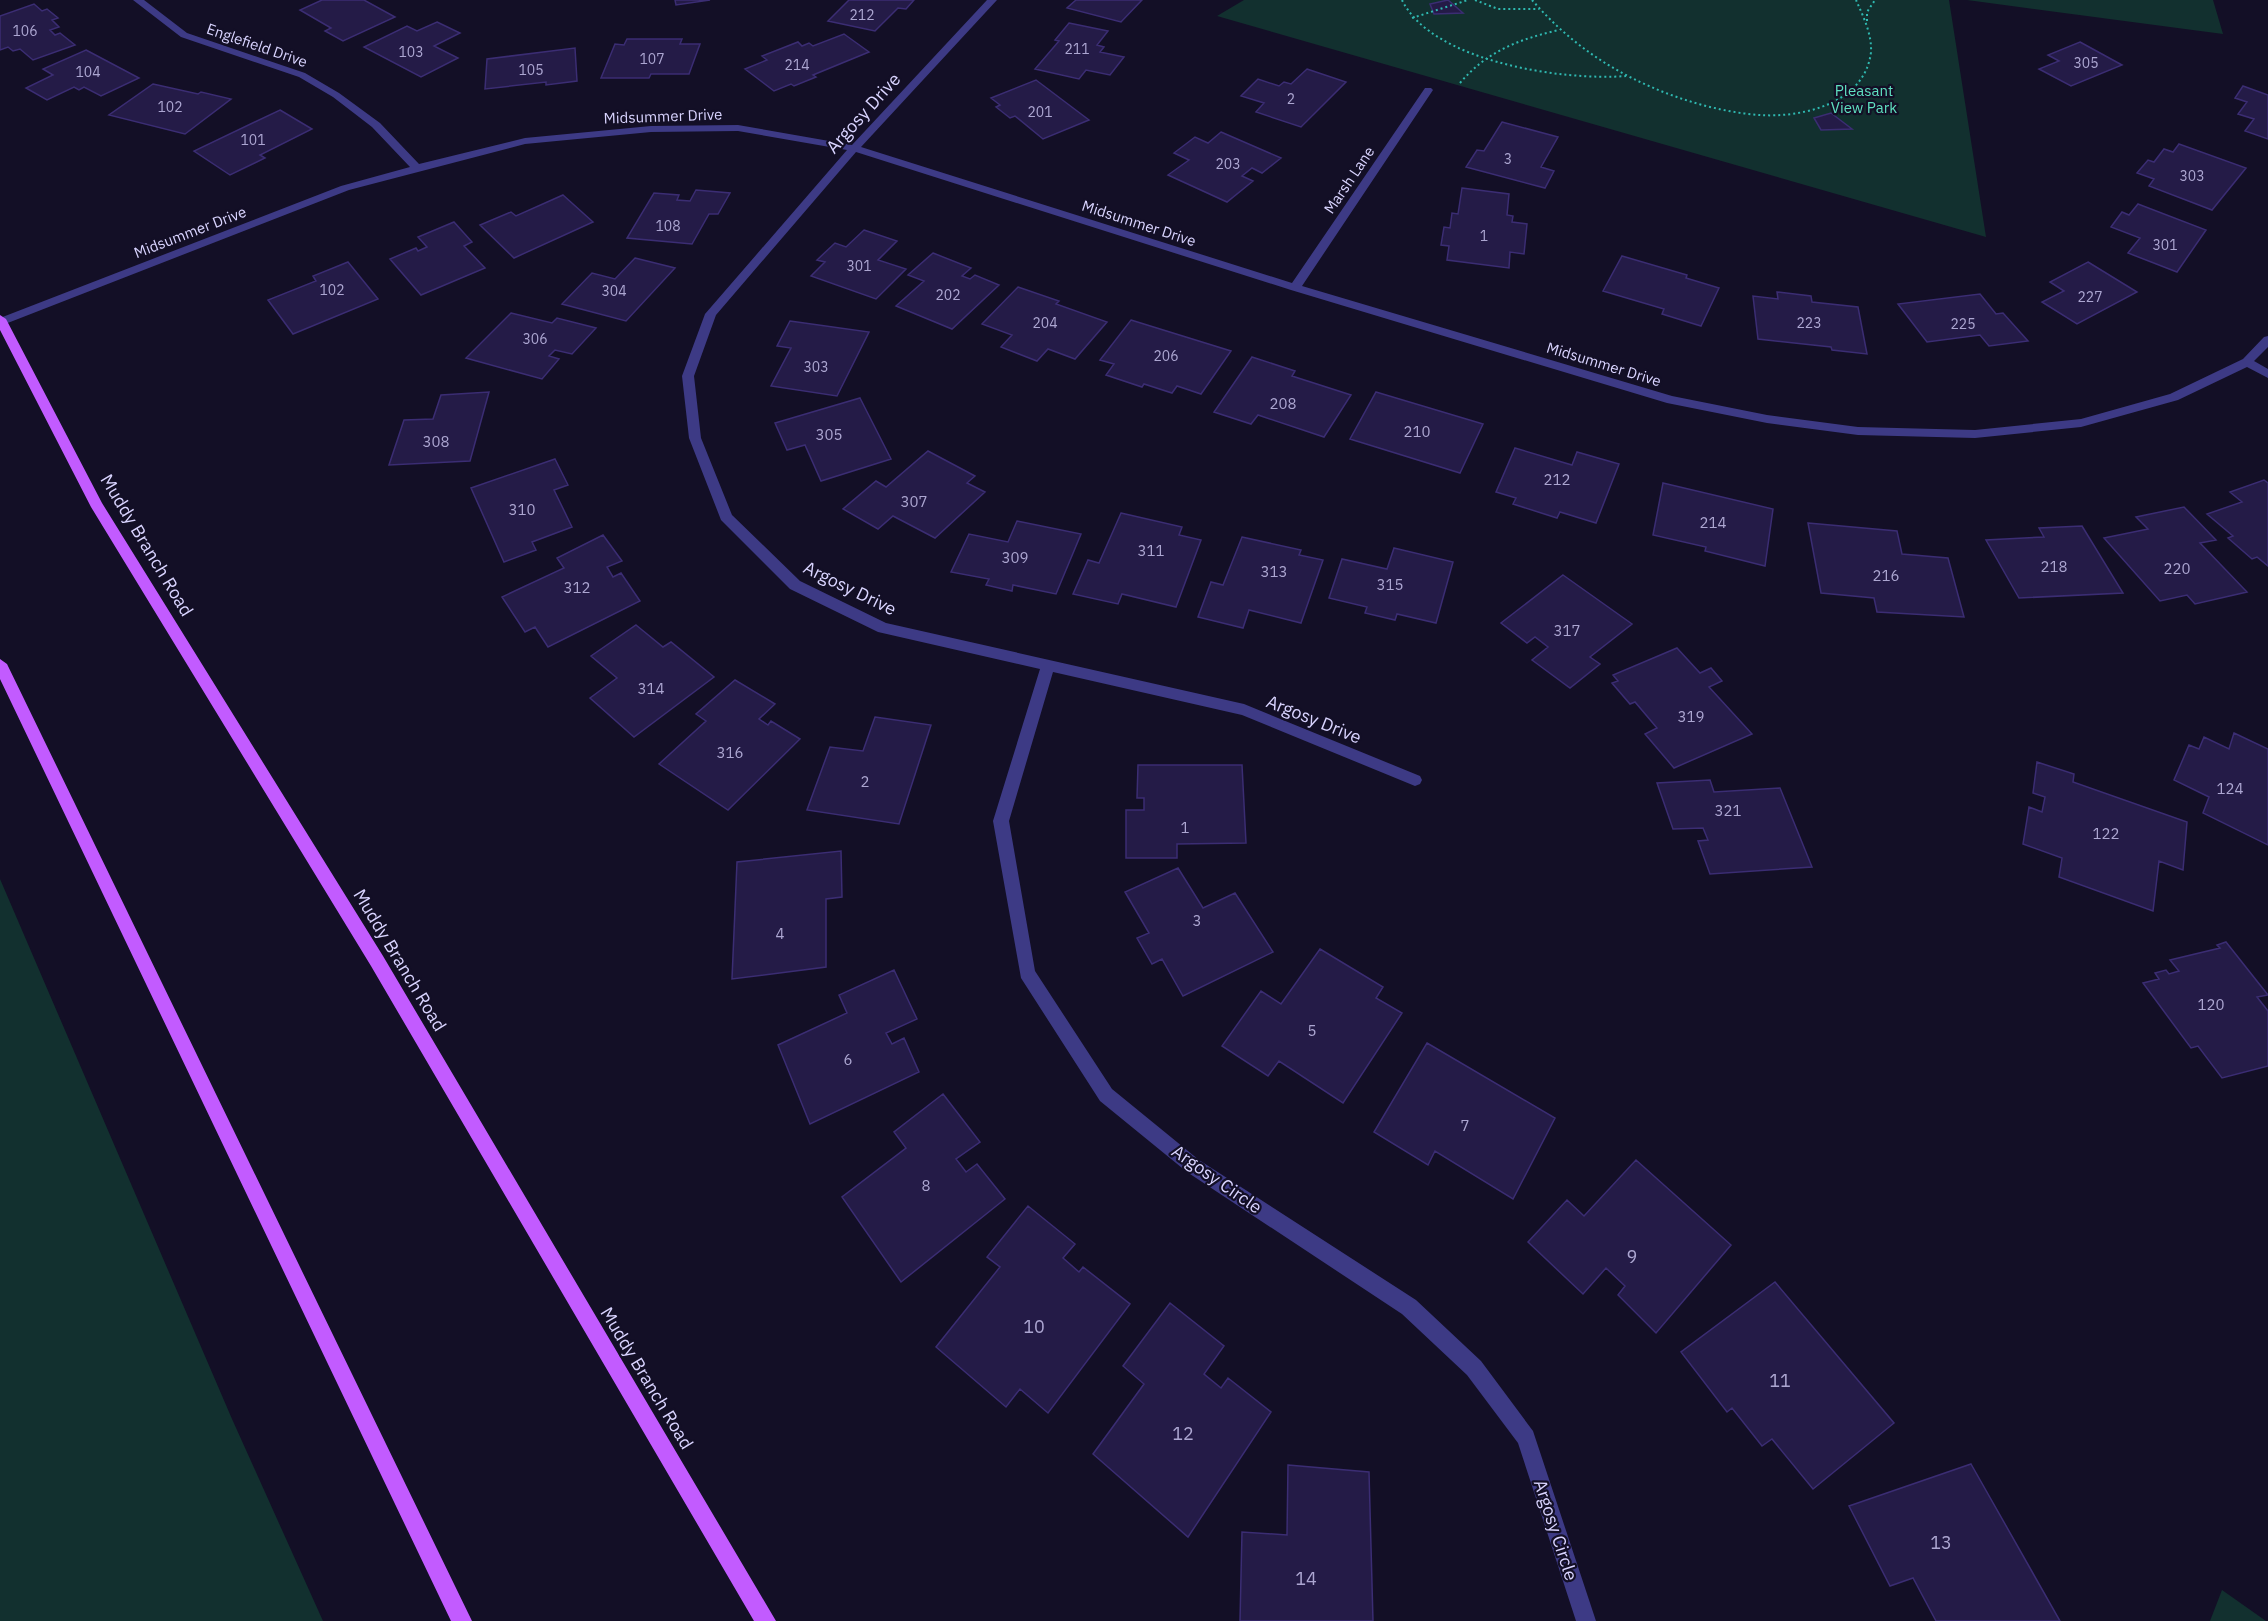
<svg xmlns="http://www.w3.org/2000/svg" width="2268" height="1621" viewBox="0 0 2268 1621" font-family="'IBM Plex Sans',sans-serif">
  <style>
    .green { fill: #12302f }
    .building { fill: #241b47; stroke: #3b2d73; stroke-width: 1.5 }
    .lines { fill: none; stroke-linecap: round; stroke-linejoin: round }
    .path { stroke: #2fb8b0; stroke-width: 2; stroke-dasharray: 2 3; stroke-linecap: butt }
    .minor { fill: #3d3a85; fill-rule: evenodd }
    .major { fill: #c25bff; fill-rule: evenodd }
    .labels { text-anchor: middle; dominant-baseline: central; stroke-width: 4.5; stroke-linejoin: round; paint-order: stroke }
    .far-number-label { font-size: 14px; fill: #aca6d1 }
    .far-street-label { font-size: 15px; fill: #d9d4ff; stroke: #130f26 }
    .far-park-label { font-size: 15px; fill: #5fe0c0; stroke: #130f26 }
    .number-label { font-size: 15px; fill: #aca6d1 }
    .street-label { font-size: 18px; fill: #d9d4ff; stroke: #130f26 }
    .near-number-label { font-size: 18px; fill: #aca6d1 }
  </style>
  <rect width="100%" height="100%" fill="#130f26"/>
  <path class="green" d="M1244,0H1949L1986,237L1217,16Z
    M1967,0H2213L2223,34Z
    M0,879L232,1419L323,1621H0Z
    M2222,1590L2266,1621H2210Z"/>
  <path class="building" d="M322,0H364L395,17L343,41L325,31L331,28L300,10Z
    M675,0H710L676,5Z
    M849,0H914L906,9L898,8L875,31L828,21Z
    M1076,0H1142L1121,22L1067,8Z
    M1448,0L1463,13L1434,14L1430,4Z
    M34,4L42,11L47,9L58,18L52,20L59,27L50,30L55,35L60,33L75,45L33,60L20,49L13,51L8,47L0,50V16Z
    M437,22L460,33L434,46L458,58L421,77L364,47L407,26L417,31Z
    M1069,23L1108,31L1097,45L1104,47L1100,52L1124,57L1110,75L1086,70L1079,79L1035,69L1059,41L1055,40Z
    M844,34L869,52L813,75L816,77L794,86L791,84L774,91L745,69L767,60L762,56L798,42L802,46L809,43L813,46Z
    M627,39H682L680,44H700L689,74H651L649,78H601L615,44L624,45Z
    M2080,42L2122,65L2071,86L2039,69L2059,61L2048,55Z
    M575,48L577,81L546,85V82L485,89L487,59Z
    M86,50L139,78L101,96L84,87L79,90L74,87L47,100L26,88L53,75L43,69Z
    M1307,69L1346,82L1301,127L1256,112L1264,103L1241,96L1258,79L1279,86L1284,82L1291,84Z
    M1036,80L1089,120L1043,139L1015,116L1010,118L996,107L1000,105L991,98Z
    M153,84L198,94L201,92L231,99L185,134L109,115Z
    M2243,86L2268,95V139L2245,131L2254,119L2238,114L2247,102L2235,98Z
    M280,110L312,129L260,155L265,158L230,175L194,151Z
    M1831,113L1852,129L1821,130L1814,118Z
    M1502,122L1558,137L1541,167L1554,171L1545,188L1466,167L1477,150L1484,151Z
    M1221,132L1281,158L1262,173L1252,168L1242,176L1253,181L1227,202L1168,175L1189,160L1174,153L1195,137L1208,143Z
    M2179,144L2246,168L2212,210L2149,186L2154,179L2137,173L2148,160L2154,162L2164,149L2173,152Z
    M1462,188L1509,194L1507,215L1513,216L1512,222L1527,224L1524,254L1510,252L1509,268L1447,260L1449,246L1441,245L1444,227L1450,228L1452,213L1458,214Z
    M696,190L730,193L718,214H709L692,244L627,238L654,193L679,195L677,200L690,201Z
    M563,195L593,222L514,258L480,225L511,212L516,216Z
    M2138,204L2206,230L2177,272L2128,253L2140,238L2111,227L2122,212L2129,215Z
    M454,222L472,242L464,246L485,268L421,295L390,259L416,248L418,251L427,247L418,237Z
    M864,230L897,241L878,260L906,269L876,299L811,276L825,262L817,260L835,243L846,247Z
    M933,253L971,268L962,276L970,279L975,275L999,285L952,329L896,306L924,281L908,275Z
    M1622,256L1687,275L1686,278L1719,288L1701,326L1662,314L1664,309L1603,291Z
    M635,258L675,268L626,321L562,304L592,273L615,279Z
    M348,262L378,299L293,334L268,300L316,281L313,276Z
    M2088,262L2137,292L2077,324L2042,302L2064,291L2050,282Z
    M1018,287L1059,301L1056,304L1107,322L1075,359L1048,349L1037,361L1001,347L1012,335L982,324Z
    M1777,292L1811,296L1812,302L1858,307L1867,354L1832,350L1831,347L1758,339L1753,296L1778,299Z
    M1980,294L1996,314L2003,313L2028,341L1989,346L1980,335L1927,342L1898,304Z
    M511,313L552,323L557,318L596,328L572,354L555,350L549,356L559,359L542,379L466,358Z
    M1131,320L1231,351L1201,394L1177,386L1172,393L1144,384L1142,387L1106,375L1114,364L1100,360Z
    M790,321L869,332L837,396L771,386L791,348L777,346Z
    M1252,357L1295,371L1292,376L1351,395L1324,437L1258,415L1251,424L1214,412Z
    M489,392L470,461L389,465L404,420L433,419L441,395Z
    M1376,392L1483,424L1460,473L1350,439Z
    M860,398L891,459L821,481L805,445L787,450L775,423Z
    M1515,448L1572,465L1577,452L1619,464L1596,523L1560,512L1557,518L1513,504L1516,498L1496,492Z
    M928,451L975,476L967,483L985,492L935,538L893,516L878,529L843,509L876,481L886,487Z
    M555,459L568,485L554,490L572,527L532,542L536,550L504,562L471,488Z
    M2264,480L2268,483V566L2257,557L2252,559L2228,538L2233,536L2207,514L2242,502L2230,492Z
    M1663,483L1773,509L1765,566L1705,551L1706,547L1653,535Z
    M2184,507L2216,540L2200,543L2247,592L2195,604L2187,595L2160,601L2104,538L2148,529L2136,517Z
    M1121,513L1182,527L1179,535L1201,540L1176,607L1122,594L1118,604L1073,594L1088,560L1099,563Z
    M1017,521L1081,534L1056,594L1013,585L1012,591L986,585L989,579L951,572L969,534L1008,542Z
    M1808,523L1897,531L1902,554L1948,558L1964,617L1877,612L1874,598L1821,593Z
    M2082,526L2123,593L2019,598L1986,540L2044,537L2039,528Z
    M603,535L622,561L607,567L613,577L621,573L640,601L548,647L535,627L525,632L502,597L564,568L557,558Z
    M1242,537L1301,550L1299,555L1323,560L1301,623L1249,610L1243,628L1198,617L1211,582L1223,585Z
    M1394,548L1453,562L1436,623L1397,614L1395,620L1365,613L1367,607L1329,598L1342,559L1387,569Z
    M1563,575L1632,624L1590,657L1600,664L1570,688L1532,660L1548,647L1535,637L1527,643L1501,623Z
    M636,625L663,647L671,642L714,677L634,737L590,698L617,678L591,656Z
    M1677,648L1700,673L1711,668L1722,681L1709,687L1752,734L1674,768L1645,734L1657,728L1635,702L1630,704L1612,683L1618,681L1613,675Z
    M735,680L775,704L759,719L768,725L771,721L800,739L728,810L659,764L706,721L696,714Z
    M875,717L931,725L899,824L807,810L830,747L863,751Z
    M2234,733L2268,749V845L2203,813L2209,797L2174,780L2189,745L2199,749L2204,737L2229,749Z
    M2037,762L2074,774L2073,782L2187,822L2183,870L2159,861L2153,911L2059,877L2062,858L2023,844L2029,807L2042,812L2045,797L2033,793Z
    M1138,765H1242L1246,843L1177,844V858H1126V810H1144V798H1137Z
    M1710,780L1714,792L1780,788L1812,867L1710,874L1698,841L1708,840L1703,828L1673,829L1657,783Z
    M841,851L842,897L826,899V967L732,979L737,862Z
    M1178,868L1203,908L1235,893L1273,952L1183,996L1162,959L1152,964L1137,938L1149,933L1125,892Z
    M2226,942L2268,995L2257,997L2268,1011V1066L2222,1078L2198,1046L2191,1048L2143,983L2159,979L2155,973L2166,970L2169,974L2179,971L2170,960L2220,948L2217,945Z
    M1320,949L1383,987L1376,998L1402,1013L1343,1103L1279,1061L1268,1076L1222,1046L1261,991L1281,1004Z
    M894,970L917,1019L886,1033L892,1044L904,1038L919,1072L810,1124L778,1045L847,1013L839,995Z
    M1427,1043L1555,1118L1513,1199L1435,1151L1428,1165L1374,1132Z
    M943,1094L980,1142L956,1159L966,1172L977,1164L1005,1199L901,1282L842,1197L906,1148L894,1132Z
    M1636,1160L1731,1245L1656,1333L1618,1295L1625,1286L1606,1268L1583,1294L1528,1242L1567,1200L1584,1216Z
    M1028,1206L1075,1244L1063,1258L1079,1272L1083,1267L1130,1304L1048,1413L1020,1389L1006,1407L936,1347L1000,1267L987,1257Z
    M1775,1282L1894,1423L1813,1489L1772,1439L1762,1446L1732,1408L1727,1412L1681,1352Z
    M1170,1303L1224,1346L1204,1374L1221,1388L1228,1378L1271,1412L1188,1537L1093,1454L1144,1384L1123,1366Z
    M1971,1464L2060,1621H1936L1913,1578L1890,1586L1849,1506Z
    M1288,1465L1369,1472L1373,1621H1240L1242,1532L1287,1535Z"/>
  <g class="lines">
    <path class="path" d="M1402,0C1432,62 1563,81 1626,76
      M1475,0L1498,9H1539
      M1532,0C1565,38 1603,66 1649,86C1683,101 1721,112 1759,115C1801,118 1865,104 1871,52C1872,34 1863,16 1856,0
      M1412,18L1468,0
      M1867,21V12L1875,0
      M1460,83C1487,51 1520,39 1559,30"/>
    <path class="minor" d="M133,0H144L187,33L305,73L339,93L380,123L419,164L525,138L651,126L738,125L852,145L987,0H997L861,147L1292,283L1425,88H1431L1433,90L1302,286L1672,396L1767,415L1858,427L1975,430L2081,419L2170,394L2243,359L2264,337L2268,336V347L2254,361L2268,369V378L2247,367L2178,400L2081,427L1975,438L1858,435L1767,423L1667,403L1291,290L856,152L716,315L694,376L701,438L732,515L800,581L886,623L1244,704L1420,776L1422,780L1420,784L1415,786L1242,715L1053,672L1009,821L1035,971L1112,1089L1199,1160L1416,1300L1481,1361L1533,1431L1596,1621H1576L1518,1443L1467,1375L1402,1314L1187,1172L1100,1101L1021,978L993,821L1040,669L878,632L790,589L721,520L689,438L682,376L705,314L847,150L738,131L651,132L525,144L349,190L0,326V318L341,186L410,167L372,127L333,97L299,77L181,37Z"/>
    <path class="major" d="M0,315L6,319L102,503L383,956L776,1621H754L371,966L91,507L0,330Z
      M0,659L7,664L472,1621H451L0,679Z"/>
  </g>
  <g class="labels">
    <g class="far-number-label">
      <text x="862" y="15">212</text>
      <text x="25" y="31">106</text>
      <text x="1077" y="49">211</text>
      <text x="411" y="52">103</text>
      <text x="652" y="59">107</text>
      <text x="2086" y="63">305</text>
      <text x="797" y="65">214</text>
      <text x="531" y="70">105</text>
      <text x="88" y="72">104</text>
      <text x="1291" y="99">2</text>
      <text x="170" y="107">102</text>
      <text x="1040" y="112">201</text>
      <text x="253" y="140">101</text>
      <text x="1508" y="159">3</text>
      <text x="1228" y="164">203</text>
      <text x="2192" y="176">303</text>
      <text x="668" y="226">108</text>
      <text x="1484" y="236">1</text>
      <text x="2165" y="245">301</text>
      <text x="859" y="266">301</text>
      <text x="332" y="290">102</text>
      <text x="614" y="291">304</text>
      <text x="948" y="295">202</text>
      <text x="2090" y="297">227</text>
      <text x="1045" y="323">204</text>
      <text x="1809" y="323">223</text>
      <text x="1963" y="324">225</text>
      <text x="535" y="339">306</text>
      <text x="1166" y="356">206</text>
      <text x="816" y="367">303</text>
    </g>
    <g class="far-street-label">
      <text transform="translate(257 45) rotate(19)">Englefield Drive</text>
      <text transform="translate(663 116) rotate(-2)">Midsummer Drive</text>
      <text transform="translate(1349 180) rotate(-56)">Marsh Lane</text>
      <text transform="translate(1139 223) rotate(18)">Midsummer Drive</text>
      <text transform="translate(190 232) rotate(-21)">Midsummer Drive</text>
      <text transform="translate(1604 364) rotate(17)">Midsummer Drive</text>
    </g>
    <g class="far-park-label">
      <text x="1864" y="90">Pleasant<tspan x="1864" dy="17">View Park</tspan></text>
    </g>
    <g class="number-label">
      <text x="1283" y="403">208</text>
      <text x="1417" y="431">210</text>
      <text x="829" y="434">305</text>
      <text x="436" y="441">308</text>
      <text x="1557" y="479">212</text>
      <text x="914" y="501">307</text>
      <text x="522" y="509">310</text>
      <text x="1713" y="522">214</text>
      <text x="1151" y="550">311</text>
      <text x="1015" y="557">309</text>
      <text x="2054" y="566">218</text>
      <text x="2177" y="568">220</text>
      <text x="1274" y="571">313</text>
      <text x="1886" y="575">216</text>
      <text x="1390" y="584">315</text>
      <text x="577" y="587">312</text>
      <text x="1567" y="630">317</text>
      <text x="651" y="688">314</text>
      <text x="1691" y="716">319</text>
      <text x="730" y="752">316</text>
      <text x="865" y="781">2</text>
      <text x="2230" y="788">124</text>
      <text x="1728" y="810">321</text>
      <text x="1185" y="827">1</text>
      <text x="2106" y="833">122</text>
      <text x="1197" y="920">3</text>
      <text x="780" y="933">4</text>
      <text x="2211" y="1004">120</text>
      <text x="1312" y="1030">5</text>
      <text x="848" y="1059">6</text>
      <text x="1465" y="1125">7</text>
      <text x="926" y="1185">8</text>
    </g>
    <g class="street-label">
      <text transform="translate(863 113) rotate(-48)">Argosy Drive</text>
      <text transform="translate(147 545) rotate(59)">Muddy Branch Road</text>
      <text transform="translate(850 588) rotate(26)">Argosy Drive</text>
      <text transform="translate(1314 719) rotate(22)">Argosy Drive</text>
      <text transform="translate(400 960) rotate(59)">Muddy Branch Road</text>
      <text transform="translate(1217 1179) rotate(35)">Argosy Circle</text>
      <text transform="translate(647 1378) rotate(59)">Muddy Branch Road</text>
      <text transform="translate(1556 1530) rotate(72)">Argosy Circle</text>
    </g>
    <g class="near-number-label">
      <text x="1632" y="1256">9</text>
      <text x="1034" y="1326">10</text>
      <text x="1780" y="1380">11</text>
      <text x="1183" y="1433">12</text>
      <text x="1941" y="1542">13</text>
      <text x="1306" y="1578">14</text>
    </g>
  </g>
</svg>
